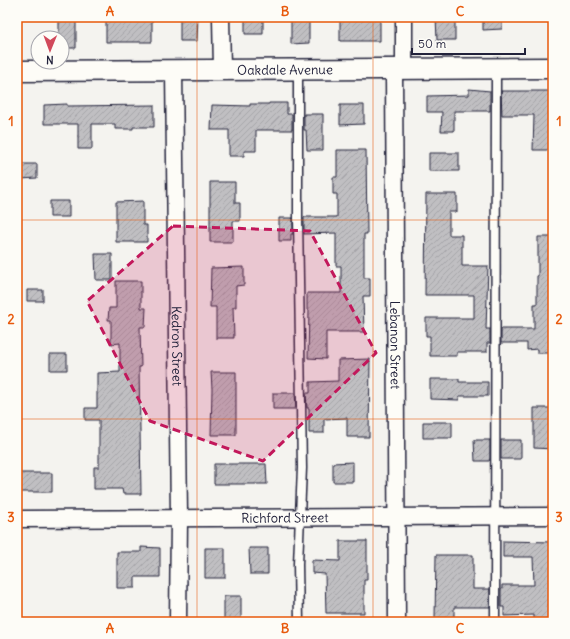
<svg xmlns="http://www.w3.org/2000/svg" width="570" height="639" viewBox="0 0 570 639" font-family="Delius,sans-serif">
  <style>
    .building { fill: url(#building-hatch); stroke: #22223b }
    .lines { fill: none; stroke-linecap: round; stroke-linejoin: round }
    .service-casing { stroke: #22223b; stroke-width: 11 }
    .minor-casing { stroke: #22223b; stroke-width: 19 }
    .tertiary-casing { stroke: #22223b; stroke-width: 23 }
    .service { stroke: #fdfcf7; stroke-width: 8 }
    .minor { stroke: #fdfcf7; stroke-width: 16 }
    .tertiary { stroke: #fdfcf7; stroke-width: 20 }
    .marked { fill: #c2185b; fill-opacity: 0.2; stroke: #c2185b; stroke-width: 3; stroke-dasharray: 8 5; stroke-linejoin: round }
    .grid { fill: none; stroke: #e8590c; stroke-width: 1; stroke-opacity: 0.55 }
    .labels { text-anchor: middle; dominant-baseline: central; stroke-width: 3; stroke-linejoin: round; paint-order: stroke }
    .street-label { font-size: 13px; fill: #22223b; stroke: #fdfcf7 }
    .neatline { fill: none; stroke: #e8590c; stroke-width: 1.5 }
    .grid-label { font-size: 13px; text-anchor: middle; font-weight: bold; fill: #e8590c }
  </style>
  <defs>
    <pattern id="building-hatch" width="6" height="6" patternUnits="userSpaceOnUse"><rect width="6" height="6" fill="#c0bfc2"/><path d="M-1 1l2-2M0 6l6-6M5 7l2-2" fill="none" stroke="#a5a4a8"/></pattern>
  </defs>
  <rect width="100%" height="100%" fill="#f4f3ef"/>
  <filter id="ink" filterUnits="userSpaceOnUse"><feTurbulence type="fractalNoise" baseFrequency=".025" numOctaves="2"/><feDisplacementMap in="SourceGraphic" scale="8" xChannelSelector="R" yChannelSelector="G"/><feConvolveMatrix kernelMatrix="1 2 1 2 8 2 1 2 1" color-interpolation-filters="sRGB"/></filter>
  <g filter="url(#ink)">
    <path class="building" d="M59,17H76V48H62V38H59Z
      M180,17H198L197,41H180Z
      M245,17H263V34H245Z
      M291,17H309V43L291,44Z
      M340,17H380V41H340Z
      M436,17H455V40H437Z
      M483,17H502V29L483,30Z
      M106,18H152V42H106Z
      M469,89L490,91V111H454V131H441L442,112H427V96L469,95Z
      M501,91H553V150H533L534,115H502Z
      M269,103H287V114H292V130H256V151H244V156H229V130H211L212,105L250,106V104H269Z
      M67,104V106L154,105V127H133V129H115V124H92V149H78V124H44V105Z
      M340,105H364V124L340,125Z
      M304,114H323V150H307L306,130H304Z
      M337,150H366L367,234H364V278H370V296H363L364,332H326V359L308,358L309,310H307V293H341V266H336V233L304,234V217H337V194H333V177H337Z
      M429,153H459V171H429Z
      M20,164H37V178L20,179Z
      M210,182H235V203H240V221H233V242H210Z
      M426,194H457V212H449V235H462V266H488L486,329H490V343H487V352H457V356H430V336H426V318H474V295H425Z
      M50,201H69V217H50Z
      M143,201V225H147V242H116V202Z
      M279,218H293V234H291V241H279Z
      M538,237H553V353H537V349L527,350V343H501V329H534V304H537V276H538Z
      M95,254H112V280H96Z
      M244,267V285L236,286V307H233L234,338H216V307H210L211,268Z
      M116,281H141V308H146L145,327H140L141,367H139L141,494H123L122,489H94V467H99V420H85V408H97V373L120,372V343L111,344V320H108L109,308H116Z
      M27,290H43V301H27Z
      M50,354H67V370H50Z
      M370,359L369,437H347V418L324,419V433H309V408H307L306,393H310V382L338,381V360Z
      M211,372H236V435H211L212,389Z
      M430,379H459V382H488V396H459V400L430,399Z
      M273,393H295L296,409H273Z
      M534,408H553V449L534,448Z
      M423,422H452V438H423Z
      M474,440H490V459L489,461H475Z
      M501,440H521V459H501Z
      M353,462V482H333V463Z
      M214,464H266L267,484H214Z
      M17,473H52V492H17Z
      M340,541H367V580H364V613H326L325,574L312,573V560L340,561Z
      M503,541L553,542V620H534V615L504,616V607H501V589H502V585H534L533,557H503Z
      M141,547L160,548V577H135V588H117V552H141Z
      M205,548H225V578H205Z
      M249,548H268V574H250Z
      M436,555H473V589H490V607H454V618H435Z
      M224,596H241V619L224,620Z"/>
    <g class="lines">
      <defs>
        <path id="service" d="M298,70V217L302,468L298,564L299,622
          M495,622L496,69"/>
        <g id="minor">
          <path d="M221,17L222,69"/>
          <path d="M404,17V69"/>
          <path id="s1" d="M394,69L397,622"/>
          <path id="s2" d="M174,70L179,518L178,622"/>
          <path id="s3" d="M17,519L553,516"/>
        </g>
        <g id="tertiary">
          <path id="s4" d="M17,71L553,68"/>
        </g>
      </defs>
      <use href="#service" class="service-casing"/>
      <use href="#minor" class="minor-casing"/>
      <use href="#tertiary" class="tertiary-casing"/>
      <use href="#service" class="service"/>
      <use href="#minor" class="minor"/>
      <use href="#tertiary" class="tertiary"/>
    </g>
  </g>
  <path class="marked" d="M173,226L310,231L376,353L263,461L150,421L87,301Z"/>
  <path class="grid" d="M197,17V622M373,17V622M17,220H553M17,419H553"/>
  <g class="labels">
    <g class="street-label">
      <text stroke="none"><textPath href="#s4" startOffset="268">Oakdale Avenue</textPath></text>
      <text stroke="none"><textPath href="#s1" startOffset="276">Lebanon Street</textPath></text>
      <text stroke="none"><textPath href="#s2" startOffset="276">Kedron Street</textPath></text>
      <text stroke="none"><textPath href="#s3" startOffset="268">Richford Street</textPath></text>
    </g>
  </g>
  <rect width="570" height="639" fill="none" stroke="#fdfcf7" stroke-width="44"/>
  <g transform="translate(50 50) rotate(181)"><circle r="19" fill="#fdfcf7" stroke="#a5a5ac"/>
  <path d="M0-3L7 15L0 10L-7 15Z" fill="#d1495b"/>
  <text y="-6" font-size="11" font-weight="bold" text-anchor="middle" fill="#22223b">N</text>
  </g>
  <path d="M412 48v6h113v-6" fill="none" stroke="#22223b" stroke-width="2"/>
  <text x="418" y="48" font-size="12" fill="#22223b" stroke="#fdfcf7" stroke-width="3" paint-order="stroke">50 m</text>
  <rect x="22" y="22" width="526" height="595" class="neatline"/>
  <g class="grid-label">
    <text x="110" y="16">A</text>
    <text x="285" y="16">B</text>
    <text x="460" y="16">C</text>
    <text x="11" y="126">1</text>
    <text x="559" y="126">1</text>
    <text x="11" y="324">2</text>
    <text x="559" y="324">2</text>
    <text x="11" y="522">3</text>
    <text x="559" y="522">3</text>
    <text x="110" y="633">A</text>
    <text x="285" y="633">B</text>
    <text x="460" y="633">C</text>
  </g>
</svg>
